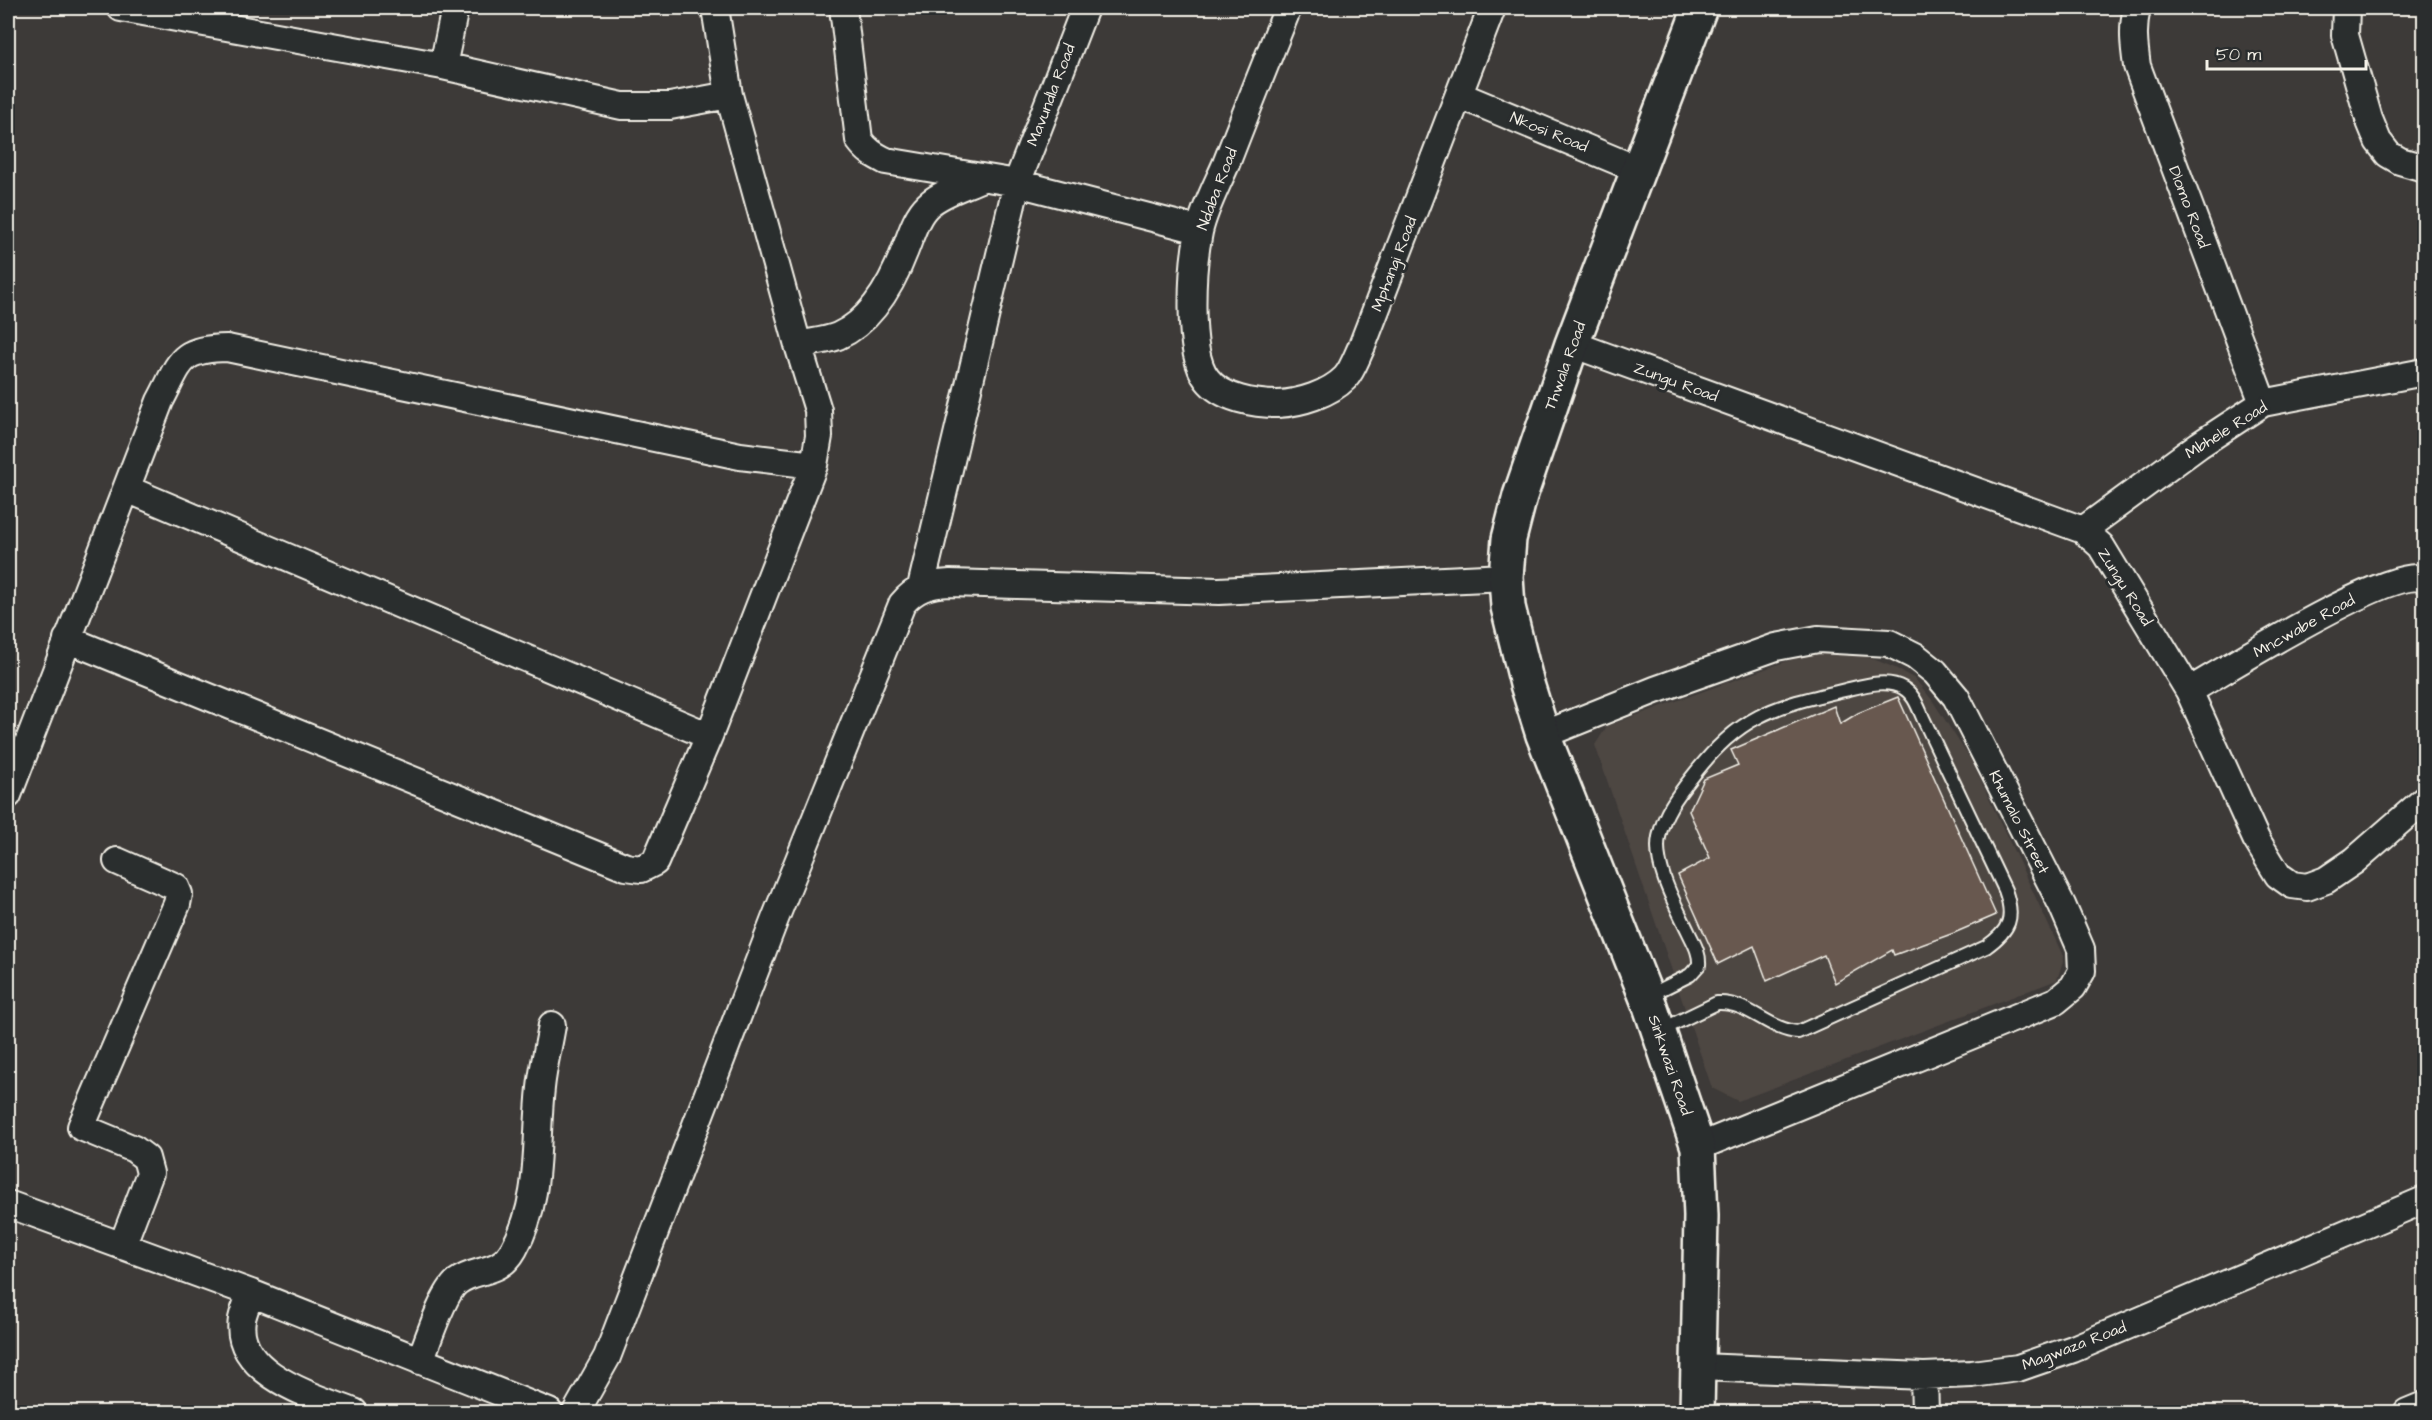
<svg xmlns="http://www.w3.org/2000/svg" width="2432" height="1420" viewBox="0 0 2432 1420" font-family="'Architects Daughter',sans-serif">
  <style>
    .built { fill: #4d4642 }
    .building { fill: #685850; stroke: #f4f1e8; stroke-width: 1.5 }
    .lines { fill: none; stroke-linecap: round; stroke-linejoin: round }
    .lane-casing { stroke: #f4f1e8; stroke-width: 16 }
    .street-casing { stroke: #f4f1e8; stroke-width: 30 }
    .secondary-casing { stroke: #f4f1e8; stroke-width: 38 }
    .lane { stroke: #2a2d2e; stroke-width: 12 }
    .street { stroke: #2a2d2e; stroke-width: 26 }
    .secondary { stroke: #2a2d2e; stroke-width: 33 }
    .labels { text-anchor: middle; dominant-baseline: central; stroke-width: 6; stroke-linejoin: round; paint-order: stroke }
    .street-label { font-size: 16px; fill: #f4f1e8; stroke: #2a2d2e }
  </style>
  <rect width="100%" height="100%" fill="#3d3a38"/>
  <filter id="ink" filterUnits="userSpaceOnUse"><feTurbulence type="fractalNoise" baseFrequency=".0167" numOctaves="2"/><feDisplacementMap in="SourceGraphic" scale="12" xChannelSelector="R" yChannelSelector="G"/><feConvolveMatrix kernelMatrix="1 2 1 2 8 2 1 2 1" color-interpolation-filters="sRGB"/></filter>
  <g filter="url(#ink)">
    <path class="built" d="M1826,647L1849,649L1895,668L1915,679L1932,700L1971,760L2064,958L2057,980L1738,1101L1712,1088L1595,745L1607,726Z"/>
    <path class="building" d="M1898,697L1996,915L1954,933L1894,955L1892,950L1835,983L1824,955L1767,981L1754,946L1718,964L1678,875L1710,858L1689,811L1704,779L1738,765L1731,750L1834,706L1840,724L1858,713Z"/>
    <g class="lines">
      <defs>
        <path id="lane" d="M1648,996L1690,975L1699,965C1700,952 1693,942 1688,931C1676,906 1653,865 1659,837C1664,813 1677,796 1692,777C1740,715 1771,707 1845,690C1862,686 1887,678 1903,688C1914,694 1918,707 1923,718L2005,890C2015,918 2010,930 1986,947L1798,1032C1768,1030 1748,1001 1717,1003L1659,1031"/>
        <path id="street" d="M121,8L443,66L622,106H670L729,95
          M843,8L859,140C867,151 874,155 886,161L1017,183L1199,230
          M1288,8C1267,60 1246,112 1226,164C1217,185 1204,209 1199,232C1192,265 1186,352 1207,379C1222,399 1255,404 1278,404C1300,403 1329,394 1345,378C1352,371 1357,356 1362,346L1492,8
          M2137,8C2132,28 2134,45 2137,66L2263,403
          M2346,8L2345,35L2369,119L2378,141L2388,154L2400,161L2424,168
          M443,66L455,8
          M1459,95L1639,170
          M1572,344L2083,530L2101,546L2189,691L2256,839L2278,875L2292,885L2307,887L2326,880L2354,861L2424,800
          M798,345C810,342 826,341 838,336C872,321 892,284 905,250C911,235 916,216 928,205C942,192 965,186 982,178
          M127,489L709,736L814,465L819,436L818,410L798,345L729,95L715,8
          M2083,530L2199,445L2263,403L2424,372
          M921,587L1017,183L1085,8
          M67,639L626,867L641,869L655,862L709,736
          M2189,691C2227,669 2390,566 2424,579
          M1543,735L1655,690L1776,647L1818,639L1889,643L1915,656L1935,672L1956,697L2062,905L2081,949L2082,971L2073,987L2056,1001L1698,1147
          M8,795L160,401C181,362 178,349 227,348L740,456L814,465
          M117,861L176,887L179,894L177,904L81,1127L134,1149L146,1158L150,1173L122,1246
          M8,1204L251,1293L549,1412
          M251,1293C248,1301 244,1310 242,1319C233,1374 316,1397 354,1412
          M420,1361C427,1343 443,1293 457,1282C477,1267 499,1276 514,1249C542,1199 535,1142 541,1088C543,1067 549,1045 552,1025
          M1699,1367L1924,1376L1972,1374L2018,1368L2073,1349L2424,1200
          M1924,1376L1925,1412
          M576,1412L607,1357L775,919L902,604C915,588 929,584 950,583L1219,591L1506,577
          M2407,1412L2424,1405"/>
        <path id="secondary" d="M1697,1412L1701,1216L1698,1147L1650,1006L1543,735L1527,684L1508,607L1506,577L1509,539L1520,496L1572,344L1700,8"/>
      </defs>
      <use href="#lane" class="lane-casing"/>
      <use href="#street" class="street-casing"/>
      <use href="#secondary" class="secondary-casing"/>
      <use href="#lane" class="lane"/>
      <use href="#street" class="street"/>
      <use href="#secondary" class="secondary"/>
    </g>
  </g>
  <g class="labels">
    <g class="street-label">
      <text transform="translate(1051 95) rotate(-69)">Mavundla Road</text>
      <text transform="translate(1549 132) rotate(22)">Nkosi Road</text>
      <text transform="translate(1217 189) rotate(-69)">Ndaba Road</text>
      <text transform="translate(2189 207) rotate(69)">Dlomo Road</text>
      <text transform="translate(1394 264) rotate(-69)">Mphangi Road</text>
      <text transform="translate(1565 366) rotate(-70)">Thwala Road</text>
      <text transform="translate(1676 382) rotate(20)">Zungu Road</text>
      <text transform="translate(2226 430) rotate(-32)">Mbhele Road</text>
      <text transform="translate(2125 587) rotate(58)">Zungu Road</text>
      <text transform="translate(2304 626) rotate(-29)">Mncwabe Road</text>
      <text transform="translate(2019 822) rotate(63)">Khumalo Street</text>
      <text transform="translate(1670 1065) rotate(71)">Sinkwazi Road</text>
      <text transform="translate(2074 1346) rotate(-21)">Magwaza Road</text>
    </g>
  </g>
  <rect width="2432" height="1420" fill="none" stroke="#2a2d2e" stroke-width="30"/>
  <rect x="15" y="15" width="2402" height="1390" fill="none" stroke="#f4f1e8" stroke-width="2" filter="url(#ink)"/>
  <path d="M2207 60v9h159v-9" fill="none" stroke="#f4f1e8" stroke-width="3"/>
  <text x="2216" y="60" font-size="18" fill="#f4f1e8" stroke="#2a2d2e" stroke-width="4.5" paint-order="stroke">50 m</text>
</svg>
